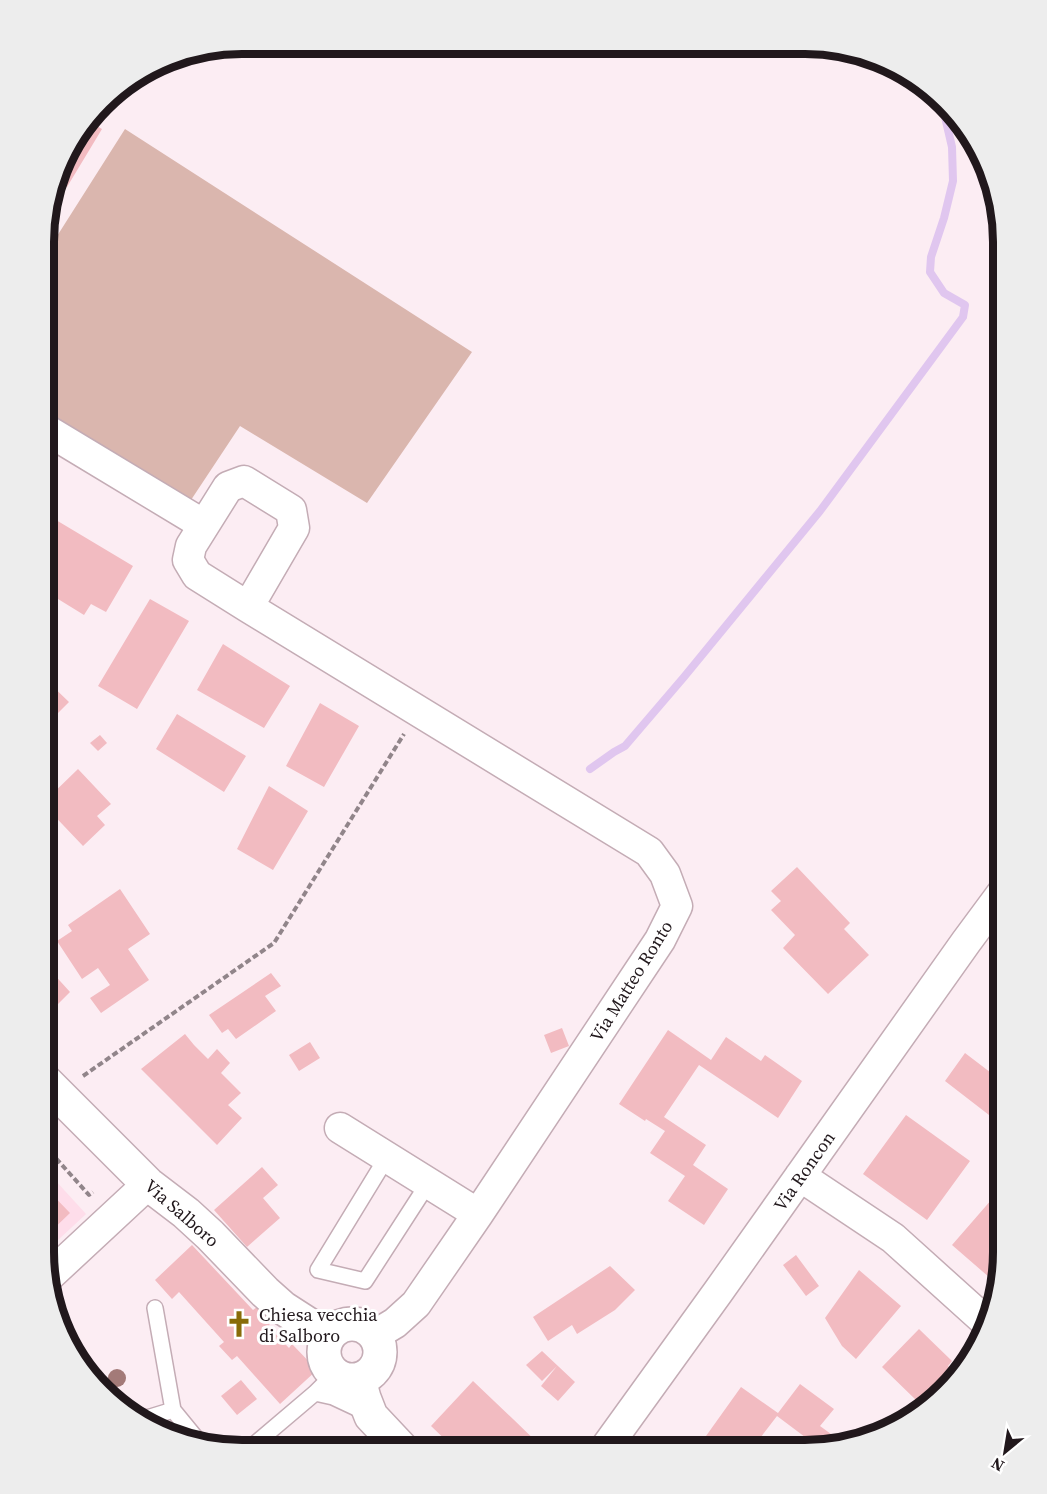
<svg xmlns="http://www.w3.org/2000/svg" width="1047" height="1494" viewBox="0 0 1047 1494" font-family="'Source Serif 4',serif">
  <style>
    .built { fill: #feddea }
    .green { fill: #dab6ae }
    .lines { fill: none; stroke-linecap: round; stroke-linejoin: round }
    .stream { stroke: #e0c6ef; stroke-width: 8 }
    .building { fill: #f2bbc1 }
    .lane-casing { stroke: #c4acb5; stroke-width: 18 }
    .street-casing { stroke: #c4acb5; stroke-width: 33 }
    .secondary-casing { stroke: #c4acb5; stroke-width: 36 }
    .path { stroke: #91858a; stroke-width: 4; stroke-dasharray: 6 3; stroke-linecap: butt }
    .lane { stroke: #fff; stroke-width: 15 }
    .street { stroke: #fff; stroke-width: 30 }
    .secondary { stroke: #fff; stroke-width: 33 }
    .tree { fill: #a37a78 }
    .labels { text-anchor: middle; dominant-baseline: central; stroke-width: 6; stroke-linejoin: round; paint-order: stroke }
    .street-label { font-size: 18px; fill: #21181c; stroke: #fff }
    .poi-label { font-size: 18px; fill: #21181c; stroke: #fff; text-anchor: start }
    .rim { fill: none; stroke: #21181c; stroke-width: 8 }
  </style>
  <rect width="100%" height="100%" fill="#fcedf3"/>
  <path class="built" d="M44,1168L86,1214L44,1253Z"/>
  <path class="green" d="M125,129L472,352L367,503L240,426L191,500L45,410V255Z"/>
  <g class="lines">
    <path class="stream" d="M590,769L614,752L625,746L684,677L820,511L963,317L965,305L944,293L930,272L931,257L944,218L953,181L952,147L942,104"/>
  </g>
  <path class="building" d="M88,121L102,129L67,187L57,181L70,143Z
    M51,517L133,566L106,612L91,604L84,615L45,591V528Z
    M150,599L189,621L137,709L98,686Z
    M223,644L290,686L264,728L197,690Z
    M44,678L69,702L54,717L44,708Z
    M320,703L359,726L324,787L286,766Z
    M177,714L246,756L224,792L156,749Z
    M100,735L107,743L98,751L90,743Z
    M78,769L111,804L97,816L105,825L83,846L44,805V802Z
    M269,786L308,811L273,870L237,849Z
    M797,867L850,923L844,929L869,955L828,994L783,948L795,935L771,910L781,901L771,891Z
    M120,889L150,934L128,949L149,980L101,1013L90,998L110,985L98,968L82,979L57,941L72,931L68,925Z
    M44,957L54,968L51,971L70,992L56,1006L52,1001L44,1008Z
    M271,973L281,986L265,996L276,1011L236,1039L228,1029L222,1033L209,1015Z
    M562,1028L569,1046L551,1053L544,1035Z
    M668,1030L711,1060L726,1037L761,1061L765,1055L802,1081L778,1118L699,1065L664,1117L706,1145L693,1165L728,1189L704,1225L668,1201L685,1176L650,1153L665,1131L646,1119L645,1121L619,1104Z
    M185,1034L194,1045L208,1059L217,1049L230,1063L221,1073L241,1093L228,1105L242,1118L217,1145L141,1069Z
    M310,1042L320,1058L299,1071L289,1055Z
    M965,1053L1003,1082V1097L989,1115L945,1081Z
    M906,1115L970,1161L927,1220L863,1174Z
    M262,1167L278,1185L263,1198L280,1218L247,1247L214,1210Z
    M44,1186L70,1213L44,1238Z
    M999,1191L1003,1195V1266L997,1284L952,1245Z
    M192,1245L253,1310L257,1307L272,1322L268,1326L289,1348L292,1344L317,1370L280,1404L237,1356L232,1360L219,1346L224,1342L179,1292L172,1299L155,1280Z
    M796,1255L819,1286L806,1296L783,1265Z
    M610,1266L635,1290L615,1310L577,1334L572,1325L548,1341L533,1317Z
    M859,1270L901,1306L856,1359L842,1346L825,1318Z
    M919,1329L952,1361L948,1366L956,1374L914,1412L910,1408L917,1401L882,1367Z
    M542,1351L575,1382L558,1401L541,1386L557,1366L542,1381L526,1365Z
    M241,1380L257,1399L237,1415L221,1396Z
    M473,1381L513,1419L545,1450H456L431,1426Z
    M800,1384L834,1409L820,1426L842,1442L802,1450L809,1440L777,1416L751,1450H696L741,1387L778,1413Z"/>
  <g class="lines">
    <defs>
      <path id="lane" d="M387,1157L318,1270L365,1281L429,1182
        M155,1308L173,1410
        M315,1393L333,1397L365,1412
        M129,1414L147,1418L173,1410L200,1443
        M249,1449L315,1393L334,1374"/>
      <path id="street" d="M45,429L204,525
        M248,607L294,528L291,510L244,481L228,487L191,546L188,560L197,575L248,607L649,852L665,874L677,906L660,940L478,1214L416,1304L395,1323L375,1335
        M340,1128L478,1214
        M800,1176L893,1238L984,1320
        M49,1276L148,1184
        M604,1450L718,1292L966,942L1003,892"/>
      <path id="secondary" d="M44,1080L148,1184L186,1213L210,1235L265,1292L283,1308L328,1337
        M324 1352a28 28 0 1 1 56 0a28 28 0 1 1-56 0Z
        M359,1380L364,1398L371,1416L402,1449"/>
    </defs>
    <use href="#lane" class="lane-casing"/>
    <use href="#street" class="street-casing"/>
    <use href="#secondary" class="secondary-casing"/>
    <path class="path" d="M83,1076L274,943L404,734
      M44,1145L89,1195L93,1192"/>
    <use href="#lane" class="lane"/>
    <use href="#street" class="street"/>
    <use href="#secondary" class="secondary"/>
  </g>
  <circle class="tree" cx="117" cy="1378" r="9"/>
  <defs>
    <symbol id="church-bare" viewBox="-9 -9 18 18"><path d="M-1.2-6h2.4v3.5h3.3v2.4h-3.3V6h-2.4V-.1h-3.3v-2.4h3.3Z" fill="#886b08" stroke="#fff" stroke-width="2.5" paint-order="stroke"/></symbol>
  </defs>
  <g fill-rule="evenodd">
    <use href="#church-bare" x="220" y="1305" width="38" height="38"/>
  </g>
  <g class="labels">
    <g class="street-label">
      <text transform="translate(631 981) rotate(-58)">Via Matteo Ronto</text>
      <text transform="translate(804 1171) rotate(-55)">Via Roncon</text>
      <text transform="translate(182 1213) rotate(41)">Via Salboro</text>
    </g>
    <g class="poi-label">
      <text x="259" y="1314">Chiesa vecchia<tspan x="259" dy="21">di Salboro</tspan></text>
    </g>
  </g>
  <path d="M0 0H1047V1494H0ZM242 54H805A188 188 0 0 1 993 242V1252A188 188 0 0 1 805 1440H242A188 188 0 0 1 54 1252V242A188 188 0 0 1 242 54Z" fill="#ededed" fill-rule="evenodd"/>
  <path class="rim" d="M242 54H805A188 188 0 0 1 993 242V1252A188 188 0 0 1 805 1440H242A188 188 0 0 1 54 1252V242A188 188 0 0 1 242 54Z"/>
  <g transform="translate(1005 1452) rotate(210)" stroke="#ffffff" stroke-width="4.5" paint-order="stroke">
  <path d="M0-4.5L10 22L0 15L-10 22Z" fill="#21181c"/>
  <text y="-9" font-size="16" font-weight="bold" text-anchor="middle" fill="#21181c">N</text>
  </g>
</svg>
